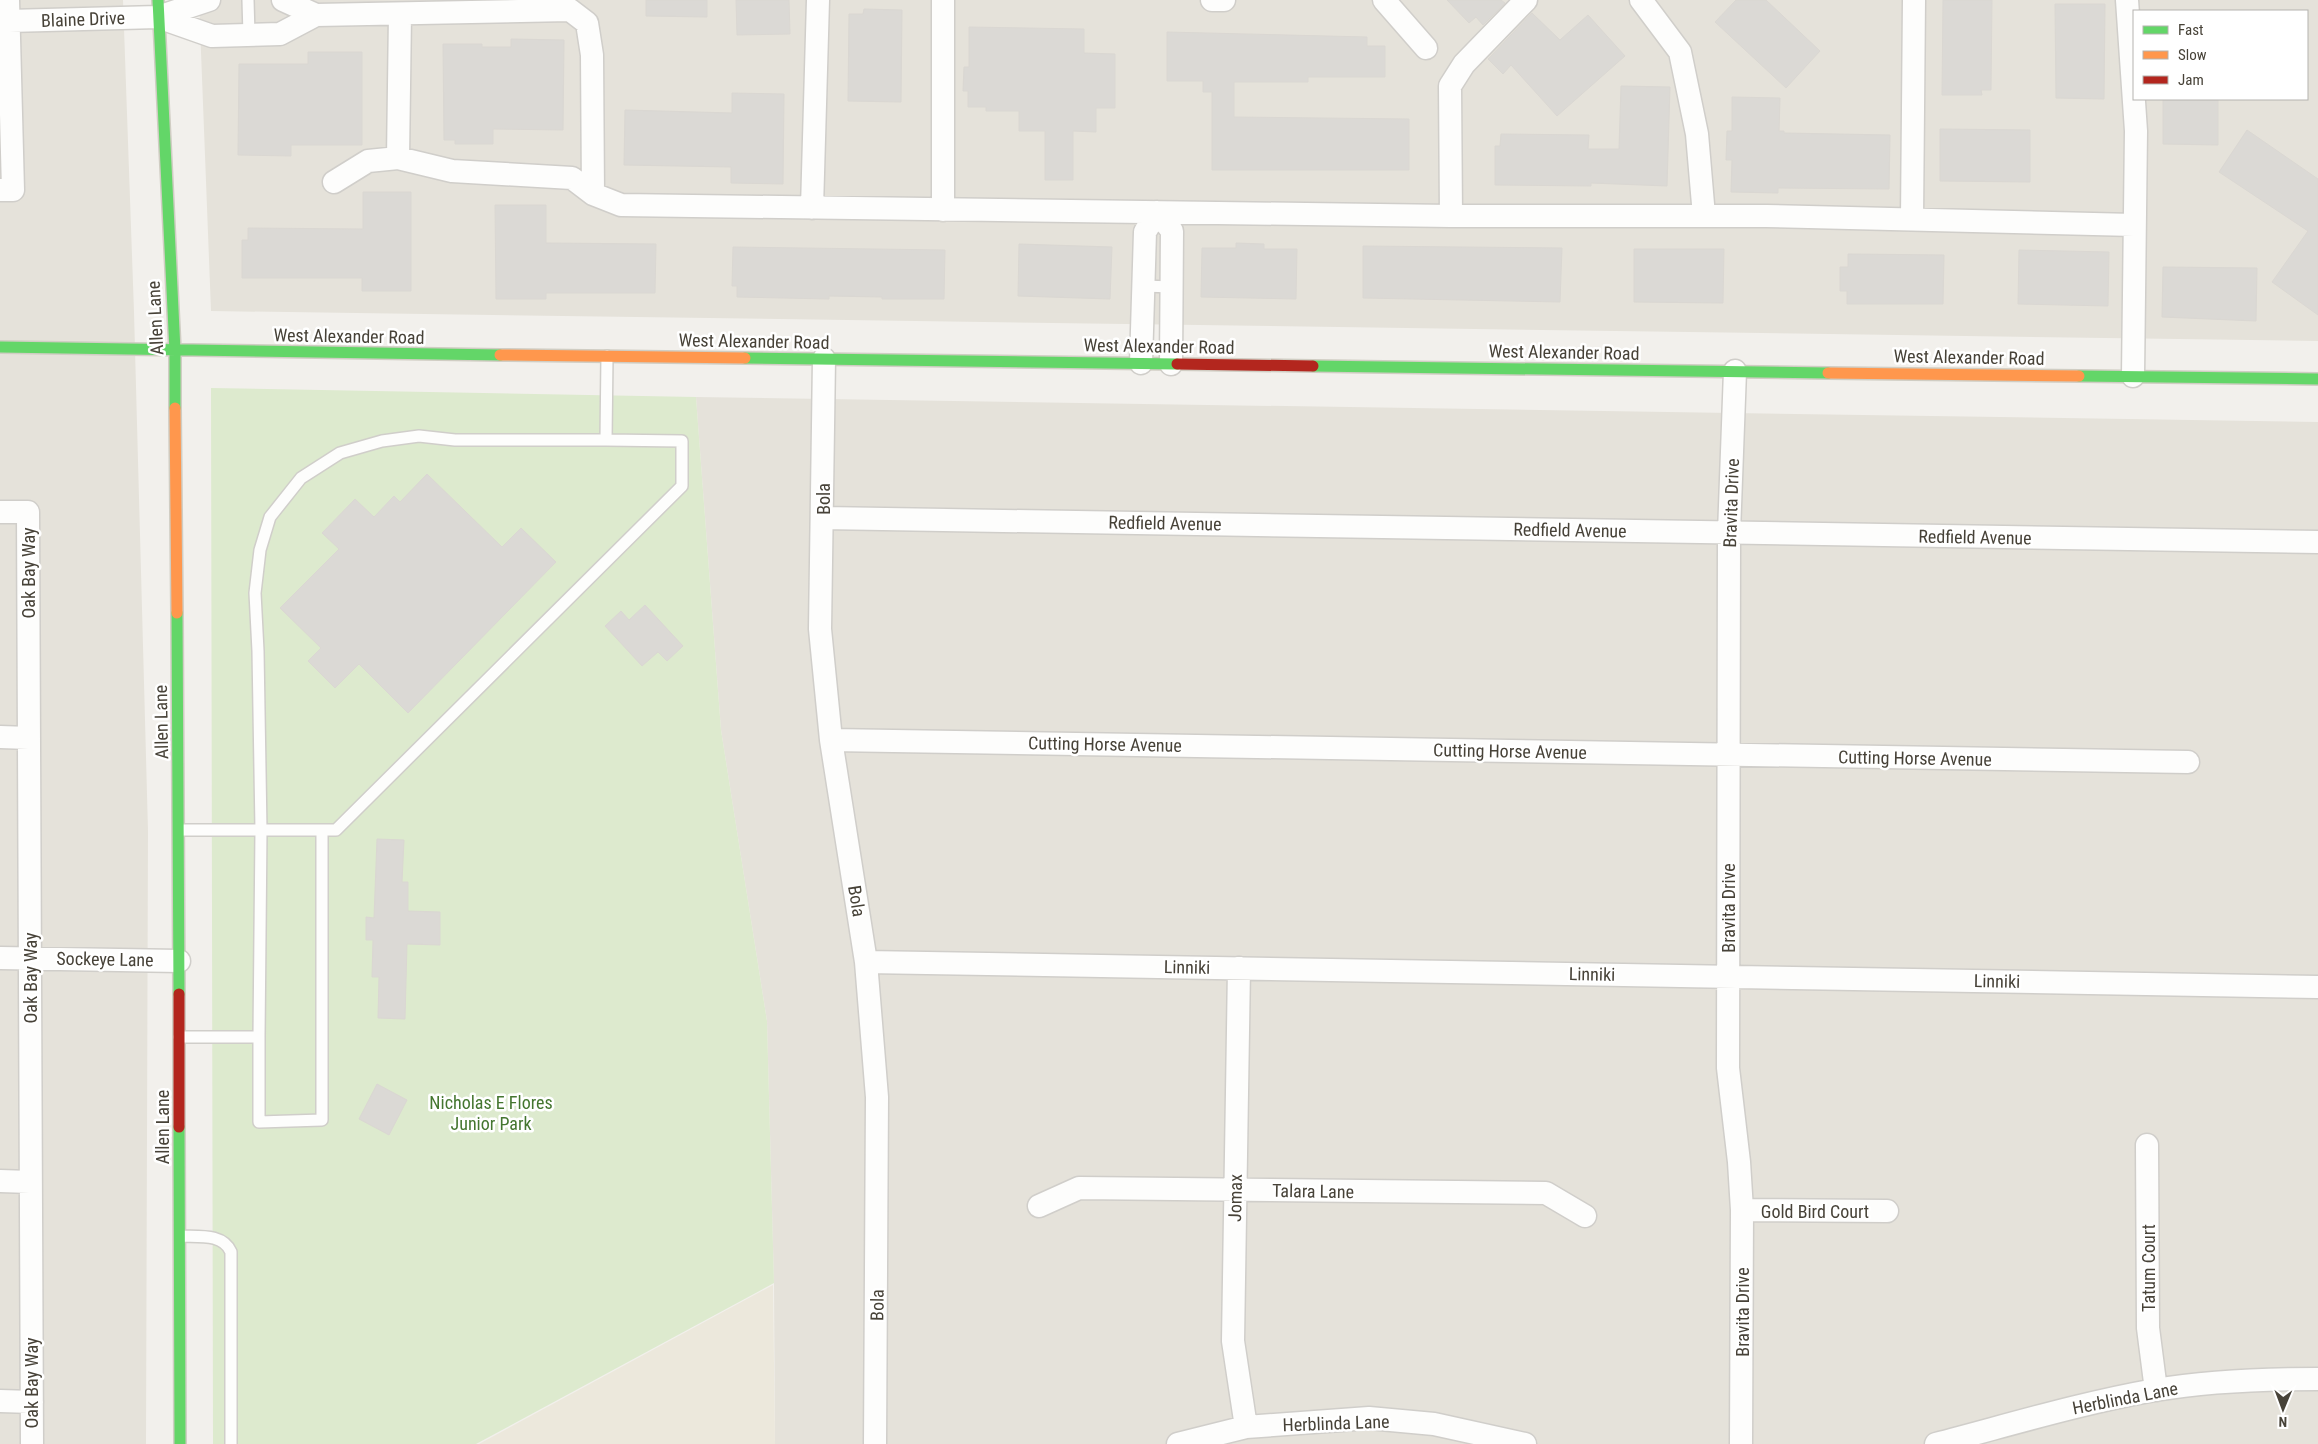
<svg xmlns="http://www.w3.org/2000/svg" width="2318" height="1444" viewBox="0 0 2318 1444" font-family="'Roboto Condensed',sans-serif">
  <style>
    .residential { fill: #e5e2da; fill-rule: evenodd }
    .education { fill: #ece8dc }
    .green { fill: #ddeace }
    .building { fill: #dbd9d5; stroke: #dad7d2 }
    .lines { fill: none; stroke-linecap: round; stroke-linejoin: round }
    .lane-casing { stroke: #d0ceca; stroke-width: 14 }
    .street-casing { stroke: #d0ceca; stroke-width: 25 }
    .fast-casing { stroke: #d0cdc3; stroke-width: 14 }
    .slow-casing { stroke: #d0cdc3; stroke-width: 14 }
    .jam-casing { stroke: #d0cdc3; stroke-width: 14 }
    .lane { stroke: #fdfdfc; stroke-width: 11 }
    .street { stroke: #fdfdfc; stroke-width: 22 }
    .fast { stroke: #63d668; stroke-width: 11 }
    .slow { stroke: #ff974d; stroke-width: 11 }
    .jam { stroke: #b3261e; stroke-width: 11 }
    .labels { text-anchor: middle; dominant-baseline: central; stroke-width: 5; stroke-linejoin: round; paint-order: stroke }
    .street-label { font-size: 18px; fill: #474238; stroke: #fff }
    .park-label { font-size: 18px; fill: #44762f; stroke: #fff }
  </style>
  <rect width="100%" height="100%" fill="#f2f0ec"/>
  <path class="residential" d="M0,0H123L134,312L148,831L146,1444H0Z
    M199,0H2318V341L211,311ZM2134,11H2307V99H2134Z
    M696,397L2318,422V1444H775L774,1283L767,1021L721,730Z"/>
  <path class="education" d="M773,1285L775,1444H479Z"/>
  <path class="green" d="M211,388L696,397L721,730L767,1021L774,1283L476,1444H213Z"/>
  <path class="building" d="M646,0H707V17L646,16Z
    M736,0H789L790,34L737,35Z
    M1447,0H1501L1505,3L1483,25L1476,17L1469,23Z
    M1736,0H1766L1820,51L1786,88L1715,22Z
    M1943,0H1992L1991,90H1981L1982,95H1942Z
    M2055,4H2105L2104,99L2056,98Z
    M864,9L902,10L901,102L848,101L849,14H863Z
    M1532,13L1560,40L1588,15L1625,56L1557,116L1511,65L1503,74L1488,59Z
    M969,27L1084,29V53L1115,54V108H1096V132L1073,131V180H1045V131H1019V111H986V107H968V91H963L964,67H969Z
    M1167,32L1367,37V46H1385V77H1308V82H1234V117L1409,119V170H1212V92H1203V81H1167Z
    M511,39L564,40L563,130L493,129V144H455V140H444L443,44H482V47H511Z
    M308,52H362V145H291V156L238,155L239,64H308Z
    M1621,86L1670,87L1667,186L1591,183V186L1495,185V146H1500L1501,134L1589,135L1588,149H1619Z
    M732,93L784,94L783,184L731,183V167L624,165L625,110L732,113Z
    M1732,97L1780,98L1779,131H1784V133L1890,135L1889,189L1778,188V193L1731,192L1732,160H1726L1727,131H1732Z
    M2163,99H2218V145L2163,144Z
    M1940,129L2030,130V182L1940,181Z
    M2247,130L2318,179V315L2272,282L2308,231L2219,172Z
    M363,192H411V291H362V278H242V240H248V228L363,229Z
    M495,205H546V243L656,244L655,293H546V299H496Z
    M1236,243L1264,244V249H1297L1296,299L1201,297L1202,248H1236Z
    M1019,244L1112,247L1110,299L1018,296Z
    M1363,246L1562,248L1560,302L1363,298Z
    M733,247L945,250L944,299H882V297L829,296V299L737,297V286H732Z
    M1634,249H1724L1723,303L1634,302Z
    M2019,250L2109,252L2108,306L2018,304Z
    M1848,254L1944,255L1943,304H1847V291H1840V267H1848Z
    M2163,267L2257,268L2256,321L2162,317Z
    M427,474L502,547L521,528L556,562L408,713L359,664L335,688L308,661L321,648L280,608L339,549L322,533L355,499L374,517L394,496L400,502Z
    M645,605L683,646L667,661L658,652L642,666L605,626L621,611L629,620Z
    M377,839L404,840L402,882H408V911L440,912V945L407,944L405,1019L378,1018L379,977H372L373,940H366V917L374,918Z
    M377,1084L407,1100L389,1135L359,1119Z"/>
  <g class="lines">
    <defs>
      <path id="lane" d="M248,0L249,35
        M1144,286L1172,287
        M179,830H336L682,486V441L606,440L607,356
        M179,1037H259L261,830L258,651L255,593L260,550L270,517L301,478L340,453L382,441L419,436L455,440H606
        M259,1037V1122L322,1120V830
        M180,1236C198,1237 223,1233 231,1252V1444"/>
      <path id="street" d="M283,0L316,15L570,10L587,23L592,55L593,194
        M943,0V210
        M1212,0H1224
        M1384,0L1426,48
        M1641,0L1680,52L1697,134L1704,216
        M2127,0L2136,131L2133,376
        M158,17L212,36L280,34L316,15
        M9,21L158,17L209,0
        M398,158L400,14
        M334,182L368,161L398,158L452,171L572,178L593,194L621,205L1451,216H1766L2134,225
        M0,190H13L8,0
        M812,208L818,0
        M1451,216L1450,86L1464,64L1526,0
        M1912,218L1914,0
        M824,359L820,629L831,740L866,962L877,1097L875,1444
        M1141,363L1145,232L1157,212L1172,231L1171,364
        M1735,371L1729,533L1728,1068L1739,1162L1742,1210L1741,1444
        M0,512H28L32,1444
        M823,518L2318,542
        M0,737L29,738
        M831,740L2188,762
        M0,958L179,961
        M866,962L2318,987
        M1239,968L1233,1341L1246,1427
        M2147,1145L2148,1328L2156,1390
        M0,1181L30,1182
        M1039,1206L1079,1188L1546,1193L1585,1216
        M1742,1210L1887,1211
        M0,1401L32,1402
        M1178,1444L1246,1427L1369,1418L1434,1424L1525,1444
        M1936,1444C2009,1425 2081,1403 2155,1390C2209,1381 2263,1379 2318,1379"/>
      <path id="fast" d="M158,0L175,351V408
        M0,347L500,355
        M745,358L1177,364
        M1313,366L1828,373
        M2079,376L2318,379
        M177,613L179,994
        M179,1127L180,1444"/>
      <path id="slow" d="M500,355L745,358
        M1828,373L2079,376
        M175,408L177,613"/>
      <path id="jam" d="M1177,364L1313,366
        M179,994V1127"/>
    </defs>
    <use href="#lane" class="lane-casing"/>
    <use href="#street" class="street-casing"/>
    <use href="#fast" class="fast-casing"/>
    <use href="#slow" class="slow-casing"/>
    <use href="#jam" class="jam-casing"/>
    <use href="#lane" class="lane"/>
    <use href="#street" class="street"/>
    <use href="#fast" class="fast"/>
    <use href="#slow" class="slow"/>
    <use href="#jam" class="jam"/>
  </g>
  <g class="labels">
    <g class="street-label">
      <text transform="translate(83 19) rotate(-2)">Blaine Drive</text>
      <text transform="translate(155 318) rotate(-93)">Allen Lane</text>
      <text transform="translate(349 336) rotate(1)">West Alexander Road</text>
      <text transform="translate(754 341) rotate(1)">West Alexander Road</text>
      <text transform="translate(1159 346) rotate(1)">West Alexander Road</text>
      <text transform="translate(1564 352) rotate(1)">West Alexander Road</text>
      <text transform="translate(1969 357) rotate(1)">West Alexander Road</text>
      <text transform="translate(823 499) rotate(-90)">Bola</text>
      <text transform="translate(1731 503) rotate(-88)">Bravita Drive</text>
      <text transform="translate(1165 523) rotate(1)">Redfield Avenue</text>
      <text transform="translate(1570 530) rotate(1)">Redfield Avenue</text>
      <text transform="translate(1975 537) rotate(1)">Redfield Avenue</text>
      <text transform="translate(28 573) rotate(-90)">Oak Bay Way</text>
      <text transform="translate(161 722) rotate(-91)">Allen Lane</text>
      <text transform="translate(1105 744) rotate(1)">Cutting Horse Avenue</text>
      <text transform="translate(1510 751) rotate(1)">Cutting Horse Avenue</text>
      <text transform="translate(1915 758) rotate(1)">Cutting Horse Avenue</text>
      <text transform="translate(857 901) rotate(81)">Bola</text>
      <text transform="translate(1728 908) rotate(-90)">Bravita Drive</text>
      <text transform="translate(105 959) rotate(1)">Sockeye Lane</text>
      <text transform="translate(1187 967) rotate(1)">Linniki</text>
      <text transform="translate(1592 974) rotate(1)">Linniki</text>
      <text transform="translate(30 978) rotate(-90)">Oak Bay Way</text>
      <text transform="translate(1997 981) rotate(1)">Linniki</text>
      <text transform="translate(162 1127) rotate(-90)">Allen Lane</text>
      <text transform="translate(1313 1191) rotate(1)">Talara Lane</text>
      <text transform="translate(1235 1198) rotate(-89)">Jomax</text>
      <text x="1815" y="1211">Gold Bird Court</text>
      <text transform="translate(2148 1268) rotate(-90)">Tatum Court</text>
      <text transform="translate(877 1305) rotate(-89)">Bola</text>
      <text transform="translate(1742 1312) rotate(-90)">Bravita Drive</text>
      <text transform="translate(31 1383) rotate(-90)">Oak Bay Way</text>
      <text transform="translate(2125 1398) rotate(-11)">Herblinda Lane</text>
      <text transform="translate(1336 1423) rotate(-2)">Herblinda Lane</text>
    </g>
    <g class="park-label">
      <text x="491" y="1102">Nicholas E Flores<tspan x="491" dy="21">Junior Park</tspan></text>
    </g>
  </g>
  <rect x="2133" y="10" width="175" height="90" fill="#ffffff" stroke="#b5b3af"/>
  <rect x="2143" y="26" width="25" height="8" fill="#63d668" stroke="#b5b3af"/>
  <text x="2178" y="35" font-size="15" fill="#474238">Fast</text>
  <rect x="2143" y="51" width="25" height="8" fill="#ff974d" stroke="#b5b3af"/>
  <text x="2178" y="60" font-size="15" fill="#474238">Slow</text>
  <rect x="2143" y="76" width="25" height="8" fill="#b3261e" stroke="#b5b3af"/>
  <text x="2178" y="85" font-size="15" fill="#474238">Jam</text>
  <g transform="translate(2283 1409) rotate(181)" stroke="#ffffff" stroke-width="4" paint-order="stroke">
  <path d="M0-4L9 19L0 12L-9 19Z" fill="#474238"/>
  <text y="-8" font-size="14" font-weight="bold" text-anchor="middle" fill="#474238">N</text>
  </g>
</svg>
